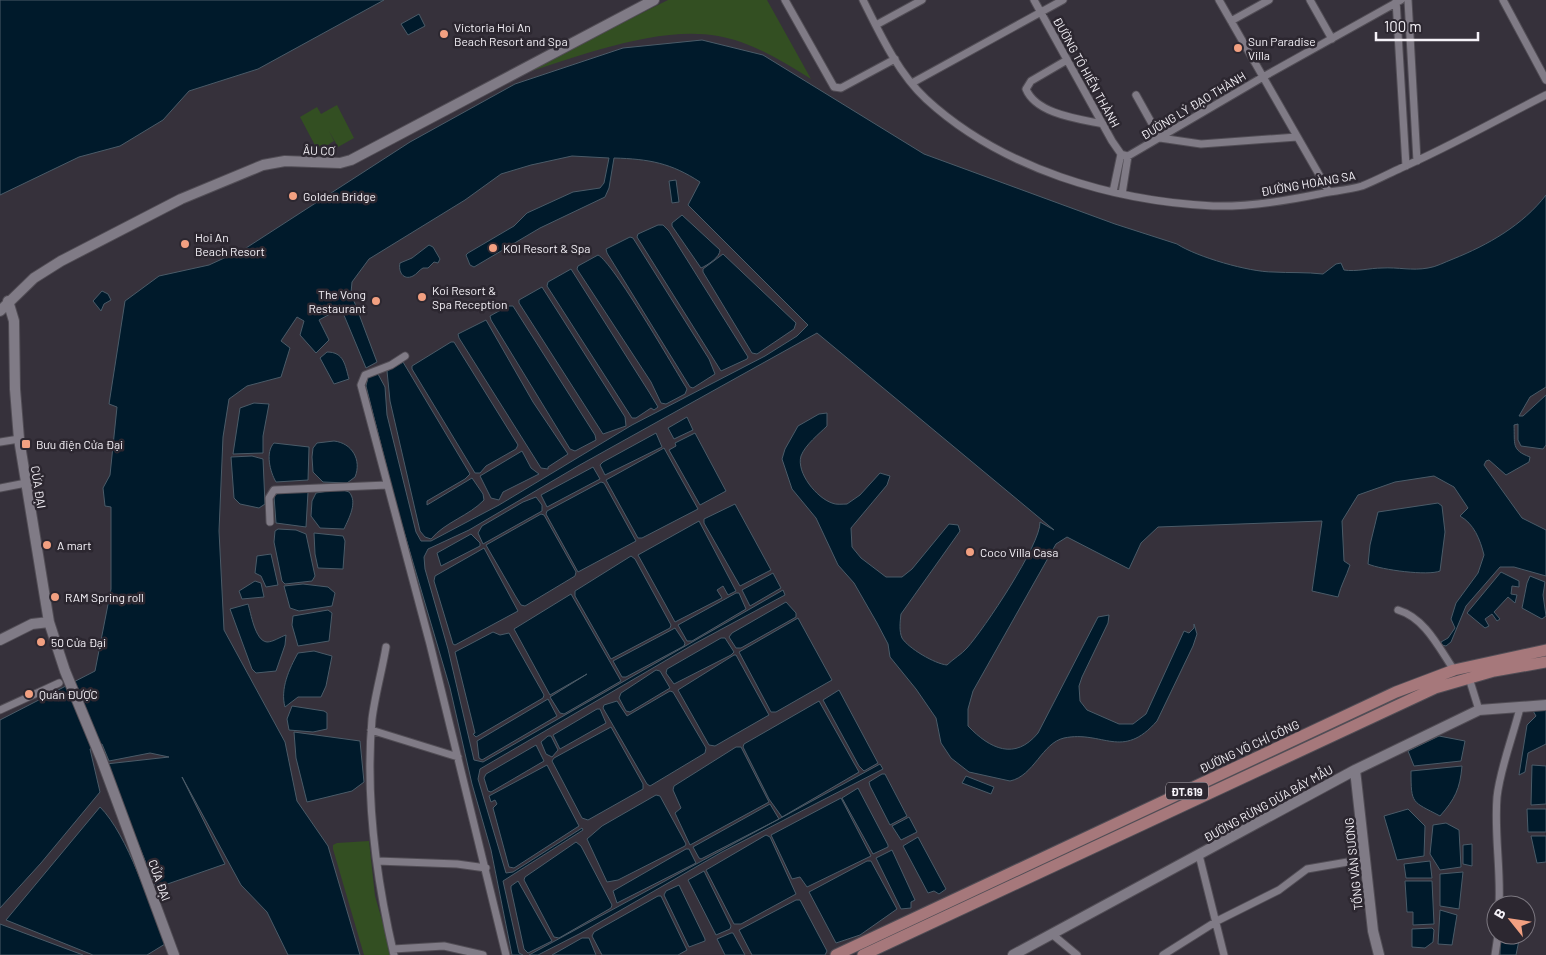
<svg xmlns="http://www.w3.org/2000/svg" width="1546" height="955" viewBox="0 0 1546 955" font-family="Barlow,sans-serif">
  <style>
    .green { fill: #334f22 }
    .water { fill: #001a2b; stroke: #4a5b68 }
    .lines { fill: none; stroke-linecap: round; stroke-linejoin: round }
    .street-casing { stroke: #514d55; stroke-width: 9 }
    .secondary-casing { stroke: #514d55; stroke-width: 12 }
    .primary-casing { stroke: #514d55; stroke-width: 13 }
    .street { stroke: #807b86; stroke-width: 7 }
    .secondary { stroke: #807b86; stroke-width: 10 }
    .primary { stroke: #a6787b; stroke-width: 11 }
    .poi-dot { fill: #f2a081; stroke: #2c2730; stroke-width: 2 }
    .labels { text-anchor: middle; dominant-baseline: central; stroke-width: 5; stroke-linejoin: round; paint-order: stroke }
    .shield { fill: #2c2730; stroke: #b9b5bc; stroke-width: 1 }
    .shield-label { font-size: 11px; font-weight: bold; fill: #f5f2f8 }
    .poi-label { font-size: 12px; fill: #f5f2f8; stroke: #2c2730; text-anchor: start }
    .street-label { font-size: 12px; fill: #f5f2f8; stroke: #2c2730 }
  </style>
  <rect width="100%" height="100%" fill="#36313b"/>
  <path class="green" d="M668,0H767L811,79C782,61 752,42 718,36C656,25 575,58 516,76Z
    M337,105L354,138L338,147L329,131L334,141L318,151L300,117L317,107L321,114Z
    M369,841L375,896L392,955H364L333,849V845L337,843Z"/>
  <path class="water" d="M0,0H384L258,69L189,91L163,120L120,146L79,157L0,195Z
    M419,14L425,26L408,35L401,24Z
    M702,40L763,55L924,154L1115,224L1177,244C1197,257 1249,272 1273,272C1290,273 1306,272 1323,274L1336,264L1341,263L1344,270C1356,272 1370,268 1382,268C1398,267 1412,271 1428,268C1436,267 1445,262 1453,259C1488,245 1523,225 1546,195V387L1530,397L1519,416H1523L1546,395V445L1543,449L1521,446L1518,440V424L1514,425C1515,444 1511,450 1530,457L1529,462L1506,475L1489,460L1486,461L1484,465L1522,518L1546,530V576L1514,567H1500L1466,606L1451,642L1446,646L1442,645L1441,642L1448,638L1455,628L1451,619L1456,603L1478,573L1484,555C1480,539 1474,524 1460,516L1468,508L1454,487L1434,476L1395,482L1358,495L1342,521L1344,561L1350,565C1346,577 1341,585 1338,597L1312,591L1322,521L1158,527L1141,543L1129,569L1067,537L1056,544L973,691L968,709V726C990,749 1015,761 1038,733L1098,617L1109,615L1108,623L1082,677L1079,686L1080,701L1087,710L1119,724H1133L1146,714L1184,631L1189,633L1194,628V624L1197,634L1193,646L1157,721C1122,761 1103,730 1064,738C1042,743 1034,776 1010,781L969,772L951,758L941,743L936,718L916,689L890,657L888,644L877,623L854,583L838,565L816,518L792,489L782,459L785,449L798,426L819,414L827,413V426C819,434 805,445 801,456C796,473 817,498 832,503C836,505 842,504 847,504L860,495L880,473L890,476L887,485L851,528L852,547L861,558L886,577H902L912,569L949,524L958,525L960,531L901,614C900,622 899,631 902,638C908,648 935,664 947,665C953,659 962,654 967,648C984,629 1041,544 1040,522L1054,530L817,333L578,466L469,530L428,549L424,557L425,569L448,649L474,760L483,762L783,590L785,595L694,644L480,769L478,779L506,873L513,872L582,828L583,830L503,881L519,953L523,955H512L491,850L472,784L450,688L397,508L366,386L368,377L378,374L385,387L387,415L416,532L421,541H431L499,505L632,425L765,356L797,336L808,325L688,205L700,182C671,163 649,159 614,158L609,188L605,197L540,228L474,267L470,265L466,255L468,253L514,226L527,213L573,192L600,188L604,183L609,158L572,156L531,165L501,174L465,200L369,259L352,282L351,293L377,362L366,368L341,308L319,320L329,340L316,353L300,335L304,321L297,317L281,341L290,348L281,377L247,386L229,399L223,437L219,531L224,630L285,742L297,801L328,846L360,955H288L267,912L241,885L182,777L225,864L156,888L106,764L169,757L150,753L109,761L102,744L90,749L100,792L41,863L0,908V720L95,671L111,589V507L105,506L103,488L110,475L117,407L109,404L125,301L159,276L209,265L246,248L410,142L515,84L623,48Z
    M676,180L679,202L672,203L669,181Z
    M682,215L720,250C720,257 708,265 701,268L672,226V223Z
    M658,225H663L669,231L748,357L747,359L721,371L637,237L638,234Z
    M630,237L633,238L709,359L715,374L693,388L690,387L607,253L606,249Z
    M429,245L433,247L440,259L438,263L434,262L428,268H423C419,270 417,274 413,276C403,281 398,271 400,263L412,258Z
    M723,254L796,323L794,329L757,354L752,353L703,272V269Z
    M598,255C613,262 674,368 687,389L685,394L666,404L661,403L651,382L577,269L578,266Z
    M571,269L649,392L658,407L654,410L651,408L636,418H632L547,286L548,282Z
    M542,287L625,417L626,426L603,434L519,303V300Z
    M102,291L108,294L111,300L104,304L101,311L93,301Z
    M508,306H513L595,435L596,440L575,451L570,449L491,320L490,316Z
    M486,320L533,402L568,454L548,467V469L541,468L459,338L458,334Z
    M451,342H454L518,445L516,449L486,466L480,473H475L412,369V366Z
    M327,352C344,352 345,365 349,379L334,384L320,358Z
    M403,362L470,474L465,479L427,501V505L472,478L483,494L484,500C469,516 445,522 431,539L425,537L420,531L390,401L387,371Z
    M254,403L269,404L263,436V453L233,454L240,408Z
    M687,417L693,430L674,439L668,428Z
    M656,433L662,447L605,475L600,465L603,462Z
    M695,433L726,491L700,505L669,450L676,446L675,443Z
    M334,441C352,443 362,460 355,477L347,483L323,482L313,472L312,457L313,448L317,443Z
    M274,443L309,447L308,480L276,482C270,472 265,452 274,443Z
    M664,448L698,509L642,538H638L606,480Z
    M522,451L531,468L539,474L503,492L499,500L491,498L480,476Z
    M252,456L263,459L265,504L259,508L240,504L234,498L231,457Z
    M593,467L600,479L547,507L541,495Z
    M601,482L604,483L636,541L578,572L546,514L547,511Z
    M340,489L349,492C358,502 349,518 344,529L320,528L311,516L312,501L316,493Z
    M308,492L306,527L276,523L274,496L278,493Z
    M536,497L542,505V511L483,544L478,533L482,526L523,502Z
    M1438,503L1442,506L1445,532L1440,571C1428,576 1382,570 1368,564L1370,545L1378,512Z
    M735,504L771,570L740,586L704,523V519Z
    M541,514L544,515L576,572L575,576L525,606L521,605L516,597L486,545Z
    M699,521L736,591L728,595L723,586L717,590L722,598L675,622L638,555Z
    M278,529L296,530L306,534L315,576L312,581L285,584L282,581L274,542L275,531Z
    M314,533L343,536L345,541L343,569L318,568L315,554Z
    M471,534L480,543V546L441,566L437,553Z
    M484,548L518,611L455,645L453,644L434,581L435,576Z
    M271,554L278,585L266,587L261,576L255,573L257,556Z
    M631,556L635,559L671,625L670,628L611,659L575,596V591Z
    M1501,572L1519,581V587L1512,586L1511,594L1517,595L1515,603L1508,597L1494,612L1500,619L1497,621L1492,614L1485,619L1489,626L1485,628L1467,613Z
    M773,573L781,588L750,606L742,590Z
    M1530,576L1545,582L1543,595L1546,616L1542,619L1522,608L1527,583Z
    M255,581L261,583L264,597L242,599L239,591Z
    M303,584L328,587L335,593L332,606L299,611L290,608L284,586Z
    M736,593H739L746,609L692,641H687L678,625Z
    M571,594L621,681L564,714L560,713L550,697L587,674L550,695L514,629Z
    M786,602L796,613V617L741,648H736L729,637L732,633Z
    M248,604C251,613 255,641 267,642C273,642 280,637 286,635L285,645L276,671L256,673L252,669L230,609Z
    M328,610L332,613L329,641L298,646L292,625L293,616Z
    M798,618L832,680L776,712H771L739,652Z
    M675,628L685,643L684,646L626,677H622L613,661Z
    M493,632L500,635L509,633L544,695L543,698L476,737L473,734L475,733L455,652Z
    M721,638H725L734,652L731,655L674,684L666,673L667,669Z
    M314,651L332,656L326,686L321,697H298L285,707C280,689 289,669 298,653Z
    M734,655H736L769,715L715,746L709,745L678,690Z
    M656,670L660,671L670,688L630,712L626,711L619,698L621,693Z
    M839,690L878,763L864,771L859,766L823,700Z
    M670,691L673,692L706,748L705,753L650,786L647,784L603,708L604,705L617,701L627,716Z
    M548,699L557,716L487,757L482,760L479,758L477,741Z
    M819,701L859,772L782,817L769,799L743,747L744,744Z
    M292,706L324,711L327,713V729L313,732L289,730L287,719Z
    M597,709H600L606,723L560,749L553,735Z
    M1532,709H1546V744L1528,753L1525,772L1519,775L1527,725L1536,716Z
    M611,727L643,784V789L588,820L582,818L552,761L554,758Z
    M294,732L360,741L364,782L352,791L307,802L296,758Z
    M548,736H551L558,750L552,757L546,754L541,742Z
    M1439,736L1465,741L1461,761L1414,766L1408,751Z
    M536,745L544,761L491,792L488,791L484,778L486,774Z
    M736,747H741L769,802L690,845L675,813L681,808L673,790L674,786Z
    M880,764L883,769L722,852L581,933L538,955H529Z
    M547,765L579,826L514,868L509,867L493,808L497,804L495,800L491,802L489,796Z
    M1532,765L1546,766V804L1531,805Z
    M1462,766C1460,789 1455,799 1440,816C1412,801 1411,805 1411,771Z
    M882,774H885L907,816L890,825L870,786L869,782Z
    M966,776L994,787L991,794L962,783Z
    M858,788L888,845V847L873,854L842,798Z
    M656,795L660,796L686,844L685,846L618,880L607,882L587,839L602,826Z
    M841,798L871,856L807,887L800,877L792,879L771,835Z
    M770,804L779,819L701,859L699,858L693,847Z
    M100,807C128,835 150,906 165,944L147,955H93L6,920Z
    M1408,809L1425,826L1424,856L1397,860L1384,816Z
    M1527,809H1546V832H1528Z
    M909,817L917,832L901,840L892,826Z
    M1446,823L1459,830L1461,867L1440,870L1430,854L1433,825Z
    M766,835L770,837L796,894L741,924H734L706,870Z
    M1531,836H1546V862L1537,863Z
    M918,837L946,889L939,894L934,891L928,893L903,846Z
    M576,842L581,846L612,905L611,908L559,938L554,937L524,880L525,877Z
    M1472,844V866L1463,864V845Z
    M686,849H689L696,863L617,903L613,891Z
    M892,850L915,900L911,902V908L901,909L876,858Z
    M867,861H871L897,909L860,935L836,943L809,892Z
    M1430,861L1432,878H1406L1404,864Z
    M704,871L731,926L730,929L716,935L688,880Z
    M1463,872L1459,909L1440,906V874Z
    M518,881L552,941L528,953L524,949L511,889V886Z
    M1405,881H1432L1434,924L1413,925V912H1407Z
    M679,885L705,939V941L689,947L664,895L666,891Z
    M658,896H661L687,950L678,955H602L592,936L594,932Z
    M796,900H800L827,951L825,955H752L739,930Z
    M1440,910L1457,915L1452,945L1438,944Z
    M0,924L83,955H0Z
    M1432,928L1434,930L1433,942L1425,948L1412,947V929Z
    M731,933H733L745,955H725L717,939Z
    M1500,935H1520L1516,955H1500Z
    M582,938H589L596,955H552Z"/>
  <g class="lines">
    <defs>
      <path id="street" d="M785,0L834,87L841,88L895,59
        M863,0C880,34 898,73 926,99C1002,169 1113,201 1213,206C1248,207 1285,201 1319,194C1333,191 1348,190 1362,186C1375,181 1388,174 1401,168C1451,146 1498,119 1546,95
        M1034,0L1112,141L1121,154L1128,156
        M1219,0L1329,192
        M1310,0L1332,39
        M1396,0L1406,166
        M1408,0L1417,161
        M1503,0L1546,80
        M1231,21L1269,0
        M876,25L922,0
        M1067,60L1031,81L1026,89C1036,114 1079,119 1103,124
        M912,83L1063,0
        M1136,95L1160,138L1201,144L1297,137
        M1128,156L1263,77L1401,0
        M1113,192L1121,154
        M1122,194L1128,156
        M405,356L391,365L365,375L361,385L430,644L506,955
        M0,442L19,439
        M0,488L26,483
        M270,522L269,498L274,490L387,485
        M1398,610C1425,618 1439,648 1454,670
        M386,647C382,671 375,695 372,719C365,798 376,878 394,955
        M1469,678L1479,710
        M0,710L59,683
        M371,730L458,757
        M1199,855L1224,955
        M377,861L457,864L486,868
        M1499,905C1501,869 1494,833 1497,797C1500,769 1513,736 1520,708
        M1053,935L1077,955
        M393,949L444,946L483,955
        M1163,955L1217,921L1279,890L1307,869L1365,859
        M1495,955L1498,935"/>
      <path id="secondary" d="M8,301L14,321L15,389L19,439L49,622L65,671L101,758L174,955
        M0,311L34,278L61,261L181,199L263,165L285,161L340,163L351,160L654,0
        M0,640L32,624L49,622
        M1355,770L1373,931L1379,955
        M1013,955L1355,770L1479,710L1546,705"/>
      <path id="primary" d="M836,955L1396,692L1454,670L1546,650
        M863,955L1435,688L1494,671L1546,662"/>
    </defs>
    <use href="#street" class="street-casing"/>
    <use href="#secondary" class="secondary-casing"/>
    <use href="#primary" class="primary-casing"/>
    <use href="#street" class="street"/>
    <use href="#secondary" class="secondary"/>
    <use href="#primary" class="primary"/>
  </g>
  <g class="poi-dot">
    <circle cx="444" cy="34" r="5"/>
    <circle cx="1238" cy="48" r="5"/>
    <circle cx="293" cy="196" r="5"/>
    <circle cx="185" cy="244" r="5"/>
    <circle cx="493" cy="248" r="5"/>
    <circle cx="422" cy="297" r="5"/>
    <circle cx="376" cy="301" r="5"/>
    <rect x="21" y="439" width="10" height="10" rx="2.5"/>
    <circle cx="47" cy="545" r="5"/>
    <circle cx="970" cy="552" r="5"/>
    <circle cx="55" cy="597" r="5"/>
    <circle cx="41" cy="642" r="5"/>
    <circle cx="29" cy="694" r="5"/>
  </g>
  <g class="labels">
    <rect class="shield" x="1166" y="782.5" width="42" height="17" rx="4"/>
    <g class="shield-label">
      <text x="1187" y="791">ĐT.619</text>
    </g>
    <g class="poi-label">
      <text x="454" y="27">Victoria Hoi An<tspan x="454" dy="14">Beach Resort and Spa</tspan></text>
      <text x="1248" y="41">Sun Paradise<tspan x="1248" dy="14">Villa</tspan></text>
      <text x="303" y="196">Golden Bridge</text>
      <text x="195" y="237">Hoi An<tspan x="195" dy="14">Beach Resort</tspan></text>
      <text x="503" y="248">KOI Resort &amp; Spa</text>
      <text x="432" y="290">Koi Resort &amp;<tspan x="432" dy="14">Spa Reception</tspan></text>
      <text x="366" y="294" text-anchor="end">The Vong<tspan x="366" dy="14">Restaurant</tspan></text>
      <text x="36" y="444">Bưu điện Cửa Đại</text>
      <text x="57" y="545">A mart</text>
      <text x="980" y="552">Coco Villa Casa</text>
      <text x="65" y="597">RAM Spring roll</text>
      <text x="51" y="642">50 Cửa Đại</text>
      <text x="39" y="694">Quán ĐƯỢC</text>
    </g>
    <g class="street-label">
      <text transform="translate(1087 72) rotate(61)">ĐƯỜNG TÔ HIẾN THÀNH</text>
      <text transform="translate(1193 105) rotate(-31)">ĐƯỜNG LÝ ĐẠO THÀNH</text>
      <text transform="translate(319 150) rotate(2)">ÂU CƠ</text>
      <text transform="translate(1308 183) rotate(-10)">ĐƯỜNG HOÀNG SA</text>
      <text transform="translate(39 487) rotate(81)">CỬA ĐẠI</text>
      <text transform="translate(1249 746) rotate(-25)">ĐƯỜNG VÕ CHÍ CÔNG</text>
      <text transform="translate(1268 803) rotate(-29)">ĐƯỜNG RỪNG DỪA BẢY MẪU</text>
      <text transform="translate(1353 864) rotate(-96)">TỐNG VĂN SƯƠNG</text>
      <text transform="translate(160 880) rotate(70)">CỬA ĐẠI</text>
    </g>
  </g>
  <g transform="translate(1511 920) rotate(300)"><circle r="24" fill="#2c2730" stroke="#7c7880"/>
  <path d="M0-4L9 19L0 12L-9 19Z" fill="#f2a081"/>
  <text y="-8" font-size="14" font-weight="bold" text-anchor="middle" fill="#f5f2f8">B</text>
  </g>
  <path d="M1376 32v8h102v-8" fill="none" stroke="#f5f2f8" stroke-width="2.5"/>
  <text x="1384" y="32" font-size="15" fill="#f5f2f8" stroke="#2c2730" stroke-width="4" paint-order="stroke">100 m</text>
</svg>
